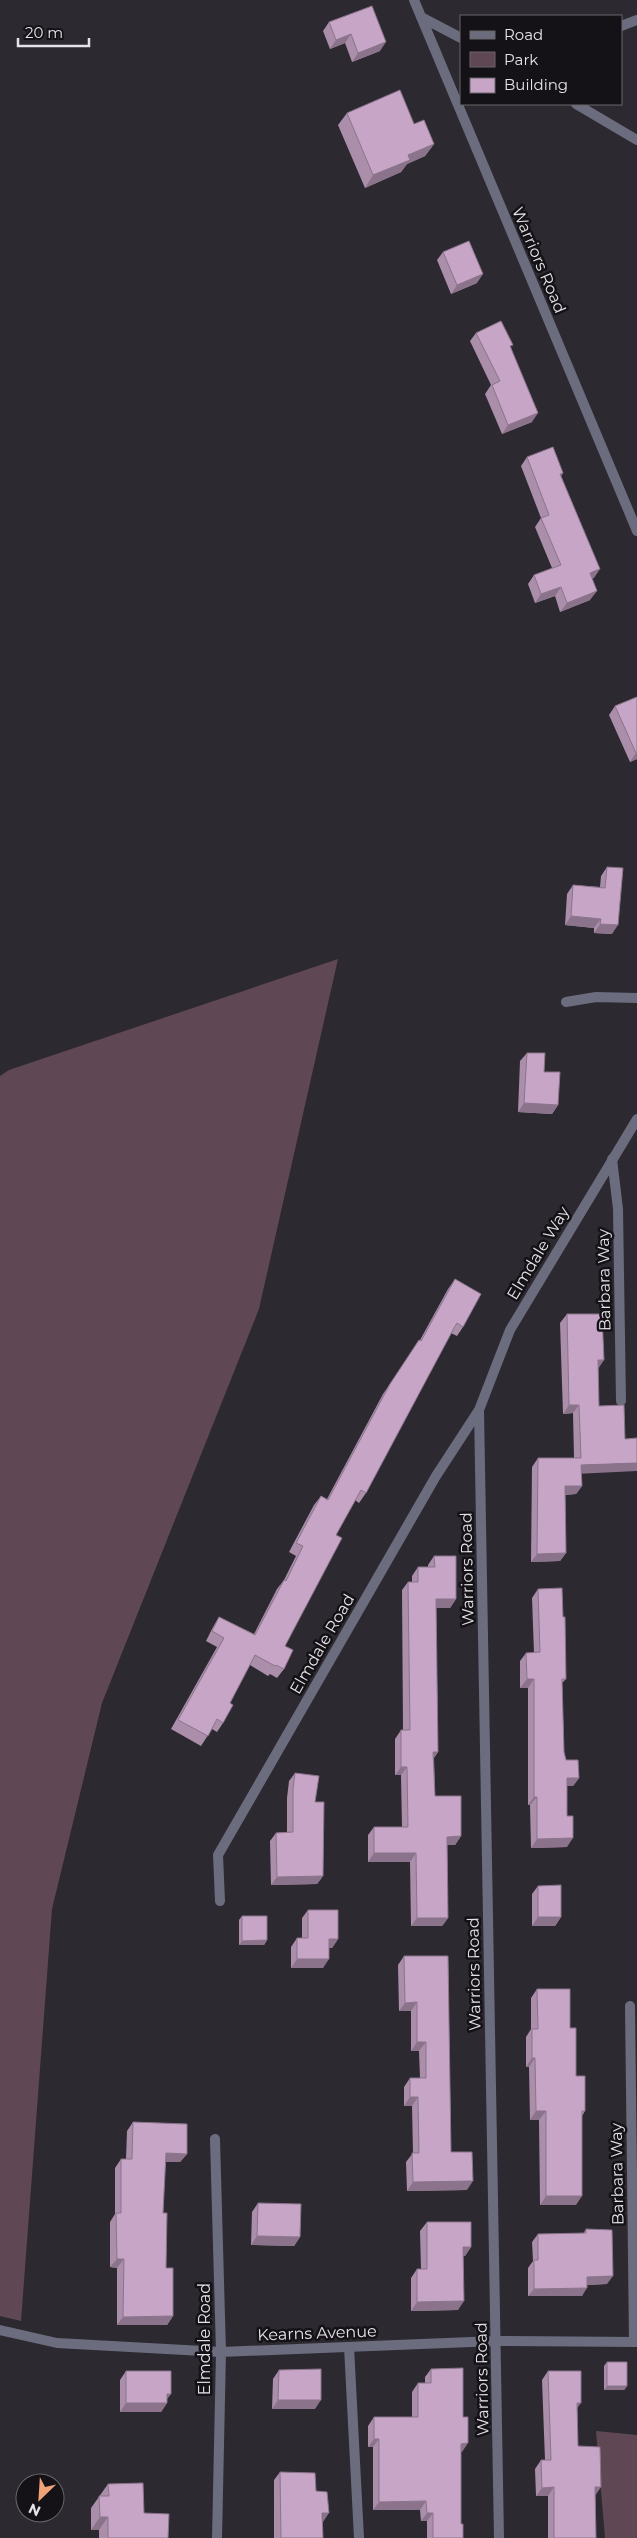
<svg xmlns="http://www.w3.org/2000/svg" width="637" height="2538" viewBox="0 0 637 2538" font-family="Montserrat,sans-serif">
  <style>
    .green { fill: #604754 }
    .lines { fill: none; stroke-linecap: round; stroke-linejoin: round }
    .service { stroke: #6b6c7d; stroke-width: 10 }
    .minor { stroke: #6b6c7d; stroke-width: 10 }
    .wall { fill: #aa8eaa }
    .shaded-wall { fill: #8b748b }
    .building { fill: #c6a5c6; stroke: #8b748b }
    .labels { text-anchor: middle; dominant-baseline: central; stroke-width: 5; stroke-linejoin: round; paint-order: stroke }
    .street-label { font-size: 16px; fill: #e5e3e8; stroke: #141216 }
  </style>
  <rect width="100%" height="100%" fill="#2c2931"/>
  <path class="green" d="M338,959L259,1309L102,1703L52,1909L21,2321L0,2316V1076L9,1070Z
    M596,2431L637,2435V2538H605Z"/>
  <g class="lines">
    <path class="service" d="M566,1002L596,997L637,998
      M612,1159L618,1209L621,1401
      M349,2347L359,2538"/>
    <path class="minor" d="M414,0L637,531
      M421,17L461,38
      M621,26L637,20
      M576,104L637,140
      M479,1410L499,2538
      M220,1901L218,1855L436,1476L479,1410L510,1330L637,1119
      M630,2006L634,2342
      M215,2139L221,2352L217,2538
      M0,2330L57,2343L221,2352L496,2341L637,2342"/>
  </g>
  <path class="wall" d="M329,22L380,51L352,62L345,43L330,49L323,31Z
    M347,113L414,124L434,144L425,156L407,164L401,172L365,188L338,125Z
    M443,252L477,283L451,294L437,260Z
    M476,333L511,347L532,422L502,434L485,394L491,385L470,341Z
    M527,457L563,473L561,476L594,578H592L590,600L560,612L555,596L535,603L528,584L534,575L552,568L535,527L541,518L521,466Z
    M637,697V759L630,762L609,715L615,706Z
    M607,867L612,934L594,933V928L565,925L567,894L573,885L600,887L601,876Z
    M527,1053L544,1072L558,1105L552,1114L518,1112L520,1061Z
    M455,1279L463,1327L457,1336L451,1333L366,1493L359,1503L355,1500L336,1535L285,1646L284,1669L277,1678L270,1674L268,1676L250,1665L230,1703L223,1723L217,1732L212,1729L201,1746L171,1729L217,1647L206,1641L213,1627L219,1617L254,1634L277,1589L284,1580L296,1556L289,1552L314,1505L321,1496L327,1499L383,1394L413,1350L420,1340L448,1289Z
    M567,1314L598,1368L581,1473L582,1486L576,1494L565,1495L566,1553L560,1561L531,1562L532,1467L538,1458H574L573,1413L563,1414L560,1323Z
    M434,1556L456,1599L450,1608H436L438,1752L434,1758L435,1796L461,1836L455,1845H447L448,1918L442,1926H411L410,1862H368V1835L374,1827H402L401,1775H395V1739L401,1730H403L402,1590L408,1582H412V1576L418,1567H428V1565Z
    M538,1589L566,1679L562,1683L564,1752L566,1760L579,1778L573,1786H567V1847L531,1848L530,1805H528V1688H520V1661L526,1653H534L532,1598Z
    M295,1773L315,1802L323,1876L317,1884L271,1885L270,1841L276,1833L287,1832V1798L289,1781Z
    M538,1886L561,1917L555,1926H532V1894Z
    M308,1910L338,1939L332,1948H329L323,1968H291V1947L297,1938H302V1918Z
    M242,1916L267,1940L264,1945H239V1920Z
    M404,1956H448L451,2152L467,2190L407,2191L406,2162L413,2153L412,2106H404V2087L410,2078H420L419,2051H411V2011H399L398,1965Z
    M537,1989L570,2028L576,2076L585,2111L582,2116L576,2205H540L539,2120H530L529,2067H526V2037L531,2029V1998Z
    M133,2122L187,2154L180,2162H165L163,2213L166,2268L173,2316L167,2325H117V2268L110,2267V2222L115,2214V2168L121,2159H126L127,2131Z
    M258,2203L300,2237L294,2246L251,2245L252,2212Z
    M427,2222L471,2247L465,2256H463L458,2310L411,2311V2278L417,2269H421L420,2231Z
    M586,2229L607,2284L587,2285L582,2296H528V2268L533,2261L532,2242L538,2234H583Z
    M607,2362L627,2386L624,2390H604V2366Z
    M431,2369L462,2452H461V2524L463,2538H427V2521H421L420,2510H373V2447H368V2426L374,2417H412V2392L418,2383H425V2377Z
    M279,2370L315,2409H272L273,2379Z
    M126,2371L167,2400V2403L161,2412H120V2380Z
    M548,2371L577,2409L578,2446L595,2495L596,2538H548V2496H536L535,2469L541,2460H545L542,2380Z
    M280,2472L316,2491L323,2522V2538H274V2480Z
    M108,2484L144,2513L168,2538H99V2530H91V2508Z"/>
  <path class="shaded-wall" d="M351,34L345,43L330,49L336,40Z
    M386,42L380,51L352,62L358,53Z
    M434,144L425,156L407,164L401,172L365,188L373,175L408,155Z
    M483,274L477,283L451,294L457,285Z
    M538,413L532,422L502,434L508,425Z
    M600,569L594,578L584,582L590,573Z
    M561,587L555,596L535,603L541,594Z
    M597,591L590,600L560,612L567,603Z
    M636,753H637V759L630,762Z
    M571,916L601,919L594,928L565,925Z
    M600,924L618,925L612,934L594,933Z
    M524,1103L558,1105L552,1114L518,1112Z
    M598,1360H604L598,1369Z
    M569,1405H579L573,1413L563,1414Z
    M637,1463V1471L575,1474L581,1465Z
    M565,1486H582L576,1494L559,1495Z
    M566,1553L560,1561L531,1562L537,1554Z
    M436,1599H456L450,1608H430Z
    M527,1679H534L528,1688H520Z
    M433,1752H438L432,1760Z
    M401,1767H407L401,1775H395Z
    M567,1778H579L573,1786H561Z
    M534,1797H537L530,1805H528Z
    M461,1836L455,1845H441L447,1837Z
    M573,1838L567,1847L531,1848L537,1839Z
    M374,1853H416L410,1862H368Z
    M323,1876L317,1884L271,1885L277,1877Z
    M538,1917H561L555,1926H532Z
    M417,1918H448L442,1926H411Z
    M329,1939H338L332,1948H323Z
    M267,1940L264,1945H239L242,1941Z
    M297,1959H329L323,1968H291Z
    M417,2002L411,2011H399L405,2003Z
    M417,2042H426L419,2051H411Z
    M532,2058H535L529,2067H526Z
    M410,2097H418L412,2106H404Z
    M536,2111H546L539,2120H530Z
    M166,2153L187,2154L180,2162H160Z
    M473,2181L467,2190L407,2191L413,2182Z
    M546,2196H582L576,2205H540Z
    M257,2236L300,2237L294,2246L251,2245Z
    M463,2247H471L465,2256H457Z
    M117,2259H124L117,2268L110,2267Z
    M613,2276L607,2284L582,2285L587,2277Z
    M587,2288L582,2296H528L534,2289Z
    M464,2301L458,2310L411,2311L417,2302Z
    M173,2316L167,2325H117L123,2317Z
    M607,2386H627L624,2390H604Z
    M167,2394H171L165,2402Z
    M278,2400H321L315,2409H272Z
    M126,2403H167L161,2412H120Z
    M577,2403H581L575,2411Z
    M374,2439H379L373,2447H368Z
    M468,2443L462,2452H455L461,2444Z
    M554,2487L548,2496H536L542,2488Z
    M595,2487H601L595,2496Z
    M426,2501L420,2510H373L379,2502Z
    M322,2513H329L323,2522Z
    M427,2513H433L427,2521H421Z
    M100,2517H108L99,2530H91Z"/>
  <path class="building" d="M372,6L386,42L358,53L351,34L336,40L329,22Z
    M400,90L414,124L424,120L434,144L408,155L410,160L373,175L347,113Z
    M469,241L483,274L457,285L443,252Z
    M501,321L513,345L510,346L538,413L508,425L492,385L500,381L476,333Z
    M553,447L563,473L560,474L600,569L590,573L597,591L567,603L561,587L541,594L534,575L561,565L541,518L549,515L527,457Z
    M637,697V753H636L615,706Z
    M607,867L623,868L618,925L600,924L601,919L571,916L573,885L605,888Z
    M527,1053H545L544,1072H560L558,1105L524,1103Z
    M455,1279L481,1294L463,1327L457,1323L454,1328L366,1493L361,1490L336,1535L342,1538L285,1646L293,1650L284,1669L276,1665L275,1666L255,1655L230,1703L233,1705L223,1723L217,1719L208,1736L178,1720L224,1638L212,1631L219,1617L255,1635L284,1580L286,1581L303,1546L296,1543L321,1496L328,1500L390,1384L419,1340L421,1341Z
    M567,1314H602L604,1360H598L599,1406L624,1405L625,1439L637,1438V1463L581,1465L582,1486H565L566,1553L537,1554L538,1458H581L579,1405H569Z
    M434,1556H456V1599H436L438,1752H433L435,1796H461V1836L447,1837L448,1918H417L416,1853H374V1827H408L407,1767H401V1730H410L408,1582H418V1567H435Z
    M562,1588L563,1617H565L566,1679H562L564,1752L566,1760H578L579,1778H567V1816H573V1838L537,1839V1797H534V1679H527L526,1653L540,1652L538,1589Z
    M295,1773L319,1776L315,1802H324L323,1876L277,1877L276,1833L293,1832V1789Z
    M561,1885V1917H538V1886Z
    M308,1910H338V1939H329V1959H297V1938H308Z
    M242,1916H267V1940L242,1941Z
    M404,1956H448L451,2152H472L473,2181L413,2182L412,2153H419L418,2097H410V2078H426V2042H417V2002L405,2003Z
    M537,1989H570V2028H576V2076H585V2111H582V2196H546V2111H536L535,2058H532V2029H538Z
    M133,2122L187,2124V2154L166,2153L163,2213H167L166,2268H173V2316L123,2317L124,2259H117L116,2213H121V2159H132Z
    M258,2203L301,2204L300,2237L257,2236Z
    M427,2222H471V2247H463L464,2301L417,2302V2269H427Z
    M586,2229L612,2230L613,2276L587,2277V2288L534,2289V2260H538V2234L586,2233Z
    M607,2362H627V2386H607Z
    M463,2368V2417H468V2443L461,2444V2524H463V2538H433V2513H427L426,2501L379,2502V2439H374V2417H418V2383H431V2369Z
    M321,2369V2400H278L279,2370Z
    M126,2371H171V2394H167V2403H126Z
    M548,2371H581V2403H577L578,2446L600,2447L601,2487H595L596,2538H554V2487L542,2488L541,2460H551Z
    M280,2472L315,2473L316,2491L327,2492L329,2513H322L323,2538H281Z
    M143,2483L144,2513L169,2514L168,2538H108V2517H100L99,2496H109L108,2484Z"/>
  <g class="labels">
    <g class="street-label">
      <text transform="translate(539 260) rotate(67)">Warriors Road</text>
      <text transform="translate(538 1253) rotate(-59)">Elmdale Way</text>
      <text transform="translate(604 1280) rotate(-91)">Barbara Way</text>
      <text transform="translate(467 1569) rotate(-91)">Warriors Road</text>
      <text transform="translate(322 1644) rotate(-60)">Elmdale Road</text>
      <text transform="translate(474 1974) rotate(-91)">Warriors Road</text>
      <text transform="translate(617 2174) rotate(-91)">Barbara Way</text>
      <text transform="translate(317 2333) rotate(-2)">Kearns Avenue</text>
      <text transform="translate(204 2339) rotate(-90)">Elmdale Road</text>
      <text transform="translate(482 2379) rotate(-91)">Warriors Road</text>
    </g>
  </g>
  <rect x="460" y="15" width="162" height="90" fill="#141216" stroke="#68666a"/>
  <rect x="470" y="31" width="25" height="8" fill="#6b6c7d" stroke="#68666a"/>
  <text x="504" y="40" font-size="15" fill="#e5e3e8">Road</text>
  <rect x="470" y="52" width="25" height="15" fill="#604754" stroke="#68666a"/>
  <text x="504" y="65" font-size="15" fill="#e5e3e8">Park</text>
  <rect x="470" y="78" width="25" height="15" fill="#c6a5c6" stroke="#68666a"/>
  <text x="504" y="90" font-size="15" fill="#e5e3e8">Building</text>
  <g transform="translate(40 2498) rotate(205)"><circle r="24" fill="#141216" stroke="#68666a"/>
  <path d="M0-4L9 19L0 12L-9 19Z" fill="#efa377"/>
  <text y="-8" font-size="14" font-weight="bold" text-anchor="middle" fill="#e5e3e8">N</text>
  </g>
  <path d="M18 38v8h71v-8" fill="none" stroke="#e5e3e8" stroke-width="2.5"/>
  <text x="25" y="38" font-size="15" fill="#e5e3e8" stroke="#141216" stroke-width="4" paint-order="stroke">20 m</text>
</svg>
